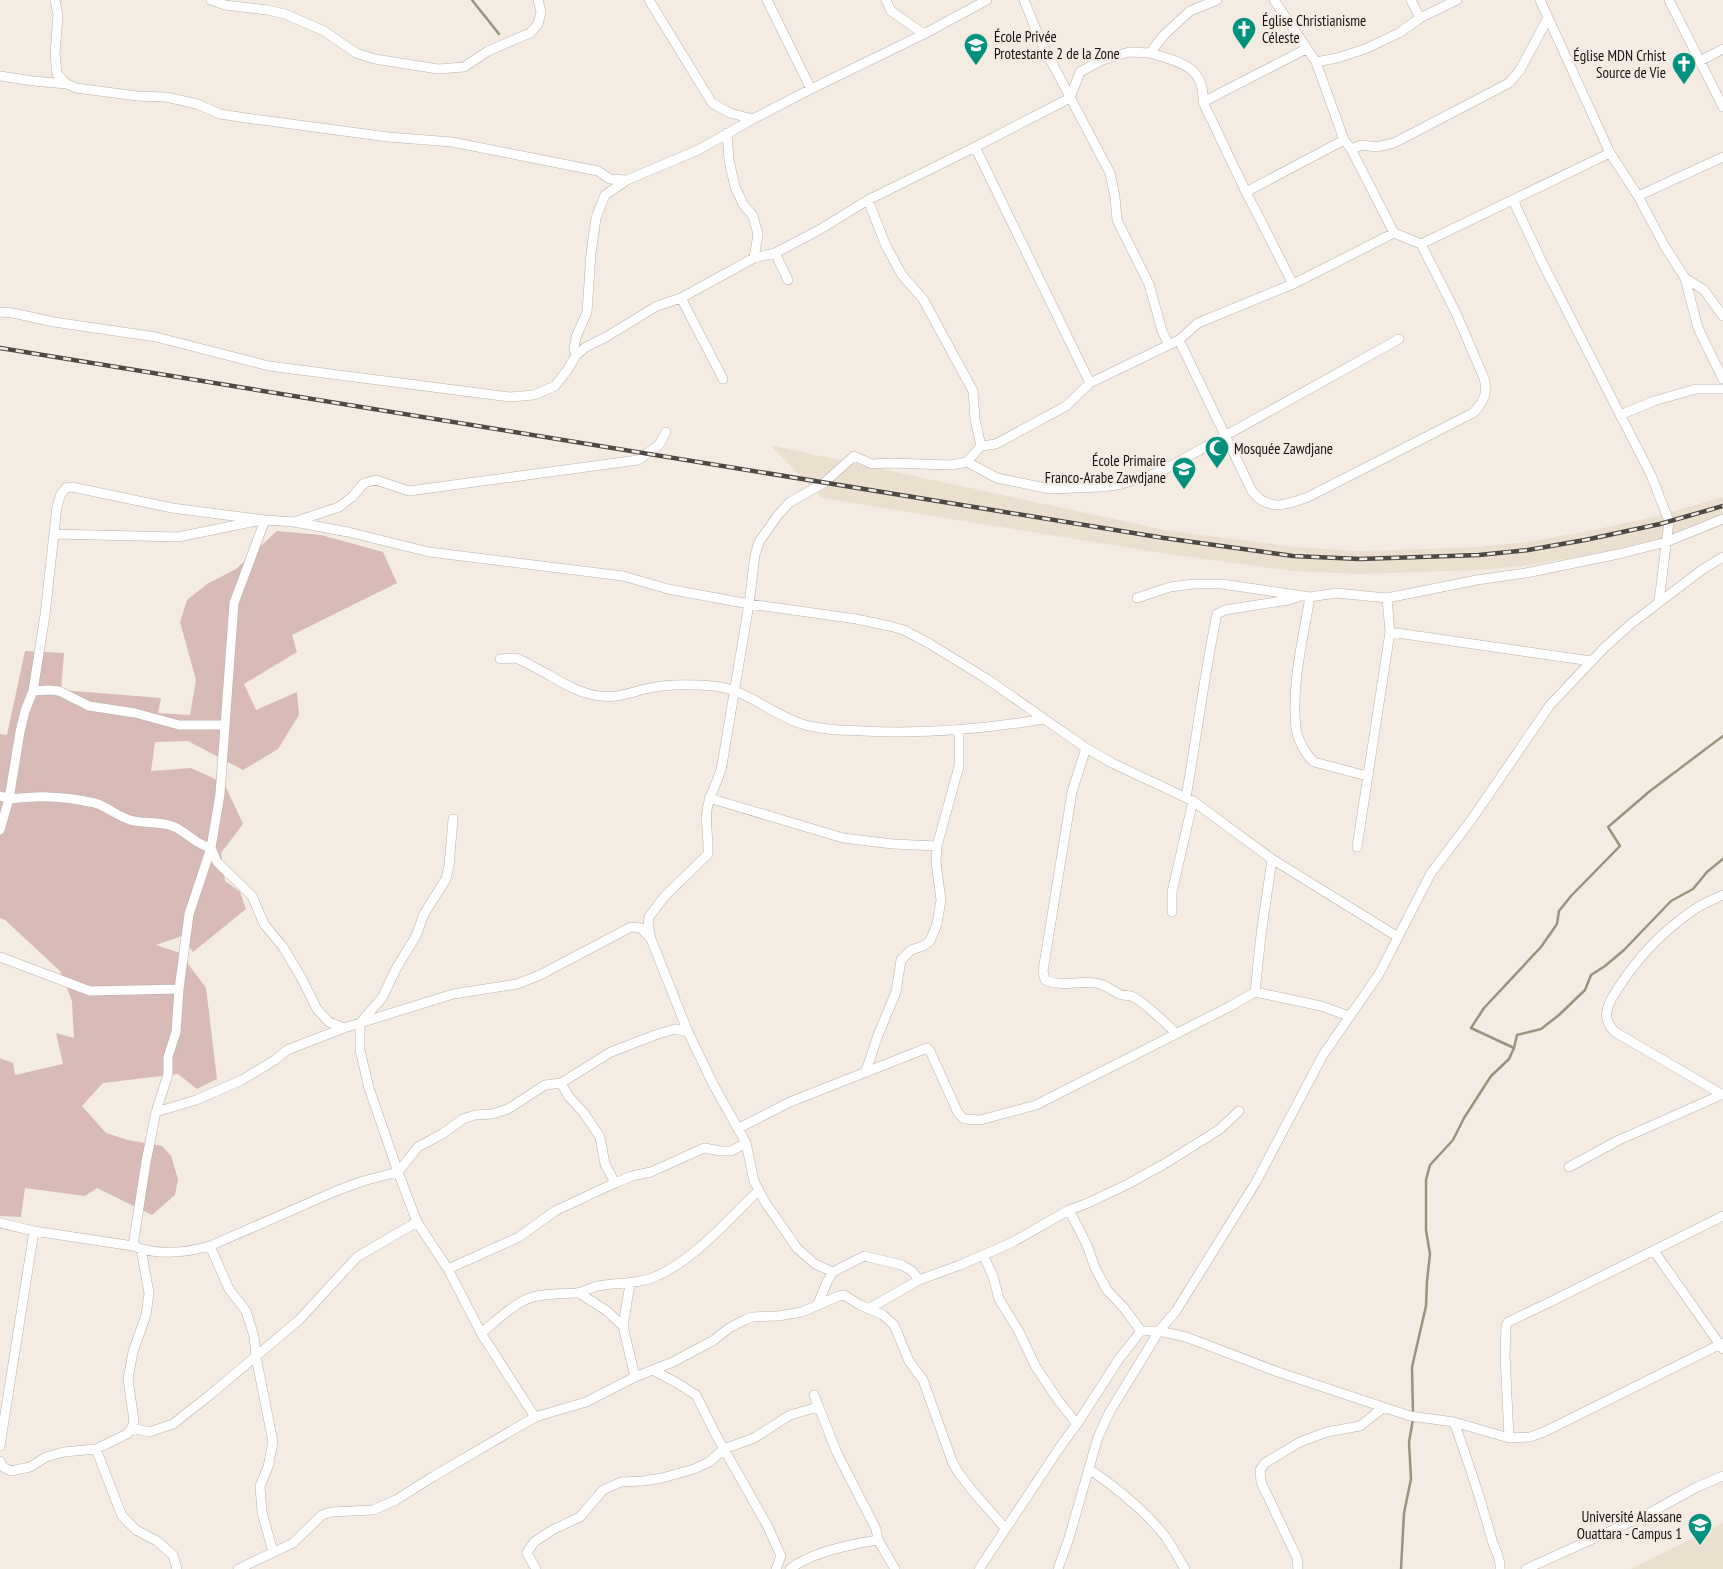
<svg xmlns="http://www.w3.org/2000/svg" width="1723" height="1569" viewBox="0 0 1723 1569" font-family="'PT Sans Narrow',sans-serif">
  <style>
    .built { fill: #ebdfd0 }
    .green { fill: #d8bab6 }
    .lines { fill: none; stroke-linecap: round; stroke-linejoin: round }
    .stream { stroke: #94977e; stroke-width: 2.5 }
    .street-casing { stroke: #b8b1a9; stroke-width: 10 }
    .street { stroke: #fff; stroke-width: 9 }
    .rail-casing { stroke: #4c4843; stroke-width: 4.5 }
    .rail { stroke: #f4ece3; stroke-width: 2.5; stroke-dasharray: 8; stroke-linecap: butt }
    .labels { text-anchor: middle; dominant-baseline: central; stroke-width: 5; stroke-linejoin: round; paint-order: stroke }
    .poi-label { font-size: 15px; fill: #14110e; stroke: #f4ece3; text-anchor: start }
  </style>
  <rect width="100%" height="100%" fill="#f4ece3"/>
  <path class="built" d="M770,445L1165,530L1294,547L1360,551L1421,549L1478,547L1527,542L1584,532L1658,516L1723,497V521L1664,538L1588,555L1530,565L1480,570L1422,572L1360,574L1292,571L1161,553L822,498Z
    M1723,1523V1569H1631Z"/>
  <path class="green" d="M277,531L321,535L383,552L397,583L292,635L297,652L244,684L256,710L297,692L299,715L278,749L243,770L188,741L155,742L151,771L191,768L224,783L243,824L221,853L225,881L240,892L246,909L193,952L182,936L156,945L180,953L206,988L217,1079L197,1089L178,1074L103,1083L82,1106L106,1133L128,1140L162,1146L171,1156L178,1179L175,1195L152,1215L97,1188L85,1196L25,1188L21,1217L0,1216V1058L13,1063L15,1075L63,1064L56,1033L74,1038L72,1001L60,971L5,920L0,918V734L7,735L25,651L64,653L61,690L161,698L158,713L190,715L196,680L180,622L187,600L207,584L236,569Z"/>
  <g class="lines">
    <path class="stream" d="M472,0L499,34
      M1514,1048L1471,1028L1484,1008L1541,947L1557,924L1559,911L1571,896L1620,846L1608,827L1650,791L1723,736
      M1413,1414L1412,1367L1426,1306L1427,1281L1430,1254L1426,1230V1180L1430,1165L1453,1140L1464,1118L1491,1076L1509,1059L1514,1048L1517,1035L1541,1029L1559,1015L1585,990L1591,975L1605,966L1624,950L1671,901L1693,889L1707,872L1723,859
      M1401,1569L1404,1513L1411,1479L1409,1442L1413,1419"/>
    <defs>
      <path id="street" d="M55,0L58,15L55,54L57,74L67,84
        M211,0L225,5L268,10L285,14L324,31L356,53L375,59L438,69L464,67L488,51L530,33L538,24L541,12L538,0
        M649,0L712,103L730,113L753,119
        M767,0L811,89
        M886,0L891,11L924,34
        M1024,0L1041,42L1110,173L1115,197L1117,220L1149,284L1162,331L1169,345
        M1411,0L1420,18
        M1540,0L1610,153L1638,196L1664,245L1685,278L1698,328L1723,379
        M1669,0L1723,107
        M1150,53C1179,62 1205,66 1203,102L1246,192L1293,284
        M1700,61L1723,49
        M1316,62L1337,58L1365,49L1399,33L1420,18L1457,0
        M0,76L33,81L67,84L76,88L137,96L166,97L197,104L220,114L246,118L388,137L452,142L598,171L610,179L627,180L698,150L753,119L811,89L924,34L987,0
        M1203,102L1306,49
        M727,133L729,160L735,187L743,204L753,216L758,234L754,258
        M975,147L1090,383
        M1351,149L1362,145L1376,147L1394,143L1509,83L1520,70L1548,18
        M1246,192L1344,140
        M1638,196L1723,157
        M868,200L886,246L902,275L923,299L973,391L975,419L981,446
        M1513,200L1542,262L1651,475L1669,521L1659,601
        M1421,244L1610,153
        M775,253L788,280
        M1685,278L1704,290L1723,316
        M681,298L723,379
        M0,312L13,313L54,322L156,337L269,366L510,397L534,395L555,386L568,369L576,355L586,347L606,337L657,306L681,298L754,258L775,253L819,230L868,200L975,147L1070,98L1080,72L1100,61L1129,52L1150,53L1164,35L1190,11L1217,0
        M1179,340L1252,491C1268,512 1287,505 1308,497L1473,413C1484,402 1488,393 1484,378L1456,313L1421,244L1394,233L1351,149L1344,140L1316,62L1274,0
        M576,355L574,348L576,337L587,312L591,253L596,218L605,195L627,180
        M1620,415L1654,401L1696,389H1723
        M967,462L997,478L1050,489L1102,487L1122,484L1160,472L1399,339
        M265,520L234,603L220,794L211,848L217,862L252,896L264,924L283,947L301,977L317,1009L329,1022L344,1028
        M294,522L348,532L429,552L623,576L668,589L749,604L856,619L889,626L904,630L930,644L987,679L1086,748L1112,763L1193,801L1272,859L1398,937
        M54,534L178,537L257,521
        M1310,597C1303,639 1291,686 1296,728C1297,739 1306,755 1314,762L1367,776
        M1137,598L1170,587L1194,584H1222L1310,597L1336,593L1387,598L1477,580L1526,573L1623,553L1666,542L1723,519
        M1390,632L1591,661
        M500,659C505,659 510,658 515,658C520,659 527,663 532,666C555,677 574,693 600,696C618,698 629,693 645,689C666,684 691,684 713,686C746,689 771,714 802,724C821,730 843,730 862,731C925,734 981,730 1043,719
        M33,691L50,690L59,691L89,706L135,713L179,725H225
        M1086,748L1072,792L1043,971L1045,980C1064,988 1076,980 1095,983C1105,984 1111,990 1119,994C1123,996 1127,995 1131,996C1143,1000 1166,1024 1176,1033
        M0,796C12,800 21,798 34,797C54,796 76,799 95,803C108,807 117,816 130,820C143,824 158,821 172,826C186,831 196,845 211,848L189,914L179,989
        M1186,797C1197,736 1204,675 1217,614L1225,610L1288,600L1298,597
        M709,798L843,838L893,844L937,846
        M0,830L9,799L20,732L25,711L33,691L45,615L57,506L61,494L66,488L72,487L172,508L265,520L294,522L339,507L352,497L364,483L376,480L409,491L638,460L659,445L666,432
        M1357,847L1390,632L1387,598
        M1723,895C1714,899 1704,903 1695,909C1664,930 1637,958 1617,990C1613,996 1608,1003 1607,1011C1605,1019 1609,1026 1615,1032L1723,1095
        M1172,912V892L1193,801
        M0,957L90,991L179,989L176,1032L168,1057V1074L156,1112L146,1162L133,1246
        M1255,992L1261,935L1272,859
        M866,1071L878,1035L896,992L901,960L911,950L923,946L930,941L937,924L941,900L936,862L937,846L959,766V731
        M561,1083L569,1097L584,1113L600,1137L605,1164L615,1183
        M156,1112L196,1100L242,1080L275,1060L287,1050L344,1028L453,994L517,984L540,975L631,927L641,928L651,939
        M739,1128L790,1102L927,1048L930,1051L958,1113L964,1119L980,1120L1036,1105L1229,1007L1255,992L1321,1006L1349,1016
        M1569,1167L1619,1140L1723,1094
        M398,1172L369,1088L360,1050V1023L382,998L397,967L416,936L424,914L446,879L449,866L453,819
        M398,1172L418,1147L442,1134L463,1119L475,1115L492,1114L508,1109L545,1085L561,1083L611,1052L655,1035L675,1029L688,1032
        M1069,1210L1087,1245L1095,1268L1107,1290L1124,1308L1141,1331
        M0,1223L34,1231L133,1246C158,1256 185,1253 210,1246L336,1191L363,1181L398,1172L417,1222L448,1269L481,1333C494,1323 512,1305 527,1299C542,1293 560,1294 576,1293C583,1292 590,1288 598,1286C618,1282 636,1285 657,1276C696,1258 729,1219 759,1190
        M210,1246L229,1289L246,1311L254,1336L256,1357L273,1442L268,1467L260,1486L262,1512L273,1552
        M1654,1251L1723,1349
        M983,1255L993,1276L999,1299L1018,1330L1036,1367L1058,1400L1077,1424
        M448,1269L519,1237L555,1211L615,1183L632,1176L651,1172L704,1148L721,1151H731L746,1143
        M833,1272L815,1264L797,1248L765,1202L754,1181L746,1143L713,1084L688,1032L651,939L648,926L649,917L664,897L708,854C709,839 705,825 707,810C709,794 719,781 722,765L749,604L755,555L759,542L778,515L790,502L824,483L854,456L872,464L888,463L951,465L967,462L981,446L996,444L1066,406L1090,383L1179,340L1198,323L1293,284L1394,233
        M630,1284L623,1326L635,1377
        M579,1293L607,1311L623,1326
        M817,1306L827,1282L833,1272L864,1256L902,1265L912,1271L919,1280
        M868,1309L919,1280L960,1265L1011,1243L1069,1210L1088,1203L1128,1184L1166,1163L1220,1129L1239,1111
        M481,1333L535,1417
        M653,1370L677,1383L696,1395L716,1435L767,1525L781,1556L776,1569
        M814,1395L837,1453L876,1529L878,1540L895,1569
        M1454,1422C1468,1461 1481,1500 1492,1540C1495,1550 1501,1558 1500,1569
        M132,1428L149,1432L173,1424L211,1394L299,1320L357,1257L417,1222
        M1509,1438L1505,1354L1506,1326L1508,1322L1550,1302L1723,1216
        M0,1446L34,1231
        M96,1449L122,1516L136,1530L157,1541L173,1555L177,1569
        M0,1461L3,1467L11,1471L30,1467L46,1457L64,1452L96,1449L127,1434L132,1428L134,1421L128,1379L133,1352L146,1315L149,1293L141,1249
        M1089,1469C1117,1488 1144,1510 1165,1536C1172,1546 1178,1558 1185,1569
        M238,1569L293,1543L322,1515L331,1512L373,1510L396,1500L434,1476L535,1417L586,1402L635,1377L673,1362L714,1340L729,1328L745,1320L752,1317L778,1316L802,1312L839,1296L844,1295L860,1305L883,1315L894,1325L909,1361L923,1380L952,1461L958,1472L975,1494L1005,1528
        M536,1569L527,1553L534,1542L554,1529L580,1517L603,1490L621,1482L643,1481L662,1478L694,1469L709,1462L724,1449L754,1438L790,1415L818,1407
        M790,1569C810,1553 852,1544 878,1540
        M979,1569L1062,1444L1077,1424L1119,1359L1141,1331H1159L1186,1337L1278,1372L1410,1416L1454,1422L1509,1438L1530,1437L1544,1432L1723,1343
        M1058,1569L1069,1538L1098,1437L1109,1413L1159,1331L1176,1311L1256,1182L1323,1055L1379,974L1431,873L1472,819L1550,705L1604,648L1632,623L1703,569L1723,557
        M1298,1569L1297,1558L1261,1482L1260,1470L1265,1463L1300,1442L1327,1432L1360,1426L1383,1408
        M1526,1569L1646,1515L1697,1487L1723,1476"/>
    </defs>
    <use href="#street" class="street-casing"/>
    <use href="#street" class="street"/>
    <defs>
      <path id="rail" d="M0,348L1164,538L1293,556L1360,559L1479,555L1528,550L1585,540L1660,524L1723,506"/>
    </defs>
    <use href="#rail" class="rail-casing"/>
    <use href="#rail" class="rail"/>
  </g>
  <defs>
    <symbol id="church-pin" viewBox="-11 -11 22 30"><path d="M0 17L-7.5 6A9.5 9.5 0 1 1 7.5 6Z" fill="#01927e" stroke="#f4ece3"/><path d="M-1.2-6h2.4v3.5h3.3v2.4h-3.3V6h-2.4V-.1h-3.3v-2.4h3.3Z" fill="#fff"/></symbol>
    <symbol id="school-pin" viewBox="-11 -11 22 30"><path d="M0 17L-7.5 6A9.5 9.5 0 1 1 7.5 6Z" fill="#01927e" stroke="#f4ece3"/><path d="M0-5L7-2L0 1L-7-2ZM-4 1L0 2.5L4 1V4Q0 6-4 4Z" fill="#fff"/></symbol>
    <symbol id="mosque-pin" viewBox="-11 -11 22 30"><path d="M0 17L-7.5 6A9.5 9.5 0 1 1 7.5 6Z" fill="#01927e" stroke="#f4ece3"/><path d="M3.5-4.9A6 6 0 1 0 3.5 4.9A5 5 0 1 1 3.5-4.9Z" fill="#fff"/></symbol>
    <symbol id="university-pin" viewBox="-11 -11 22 30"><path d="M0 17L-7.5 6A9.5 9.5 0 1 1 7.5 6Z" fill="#01927e" stroke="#f4ece3"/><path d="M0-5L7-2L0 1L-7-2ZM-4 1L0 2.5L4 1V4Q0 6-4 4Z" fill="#fff"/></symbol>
  </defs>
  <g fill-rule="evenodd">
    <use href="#church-pin" x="1230" y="15" width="28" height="38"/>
    <use href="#school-pin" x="962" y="31" width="28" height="38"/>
    <use href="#church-pin" x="1670" y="50" width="28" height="38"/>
    <use href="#mosque-pin" x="1203" y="434" width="28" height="38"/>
    <use href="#school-pin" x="1170" y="455" width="28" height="38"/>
    <use href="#university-pin" x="1686" y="1511" width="28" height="38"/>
  </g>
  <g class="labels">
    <g class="poi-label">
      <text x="1262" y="20">Église Christianisme<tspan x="1262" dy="17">Céleste</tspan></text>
      <text x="994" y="36">École Privée<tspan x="994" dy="17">Protestante 2 de la Zone</tspan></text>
      <text x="1666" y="55" text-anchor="end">Église MDN Crhist<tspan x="1666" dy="17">Source de Vie</tspan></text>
      <text x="1234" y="448">Mosquée Zawdjane</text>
      <text x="1166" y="460" text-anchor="end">École Primaire<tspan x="1166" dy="17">Franco-Arabe Zawdjane</tspan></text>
      <text x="1682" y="1516" text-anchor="end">Université Alassane<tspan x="1682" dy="17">Ouattara - Campus 1</tspan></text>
    </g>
  </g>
</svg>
